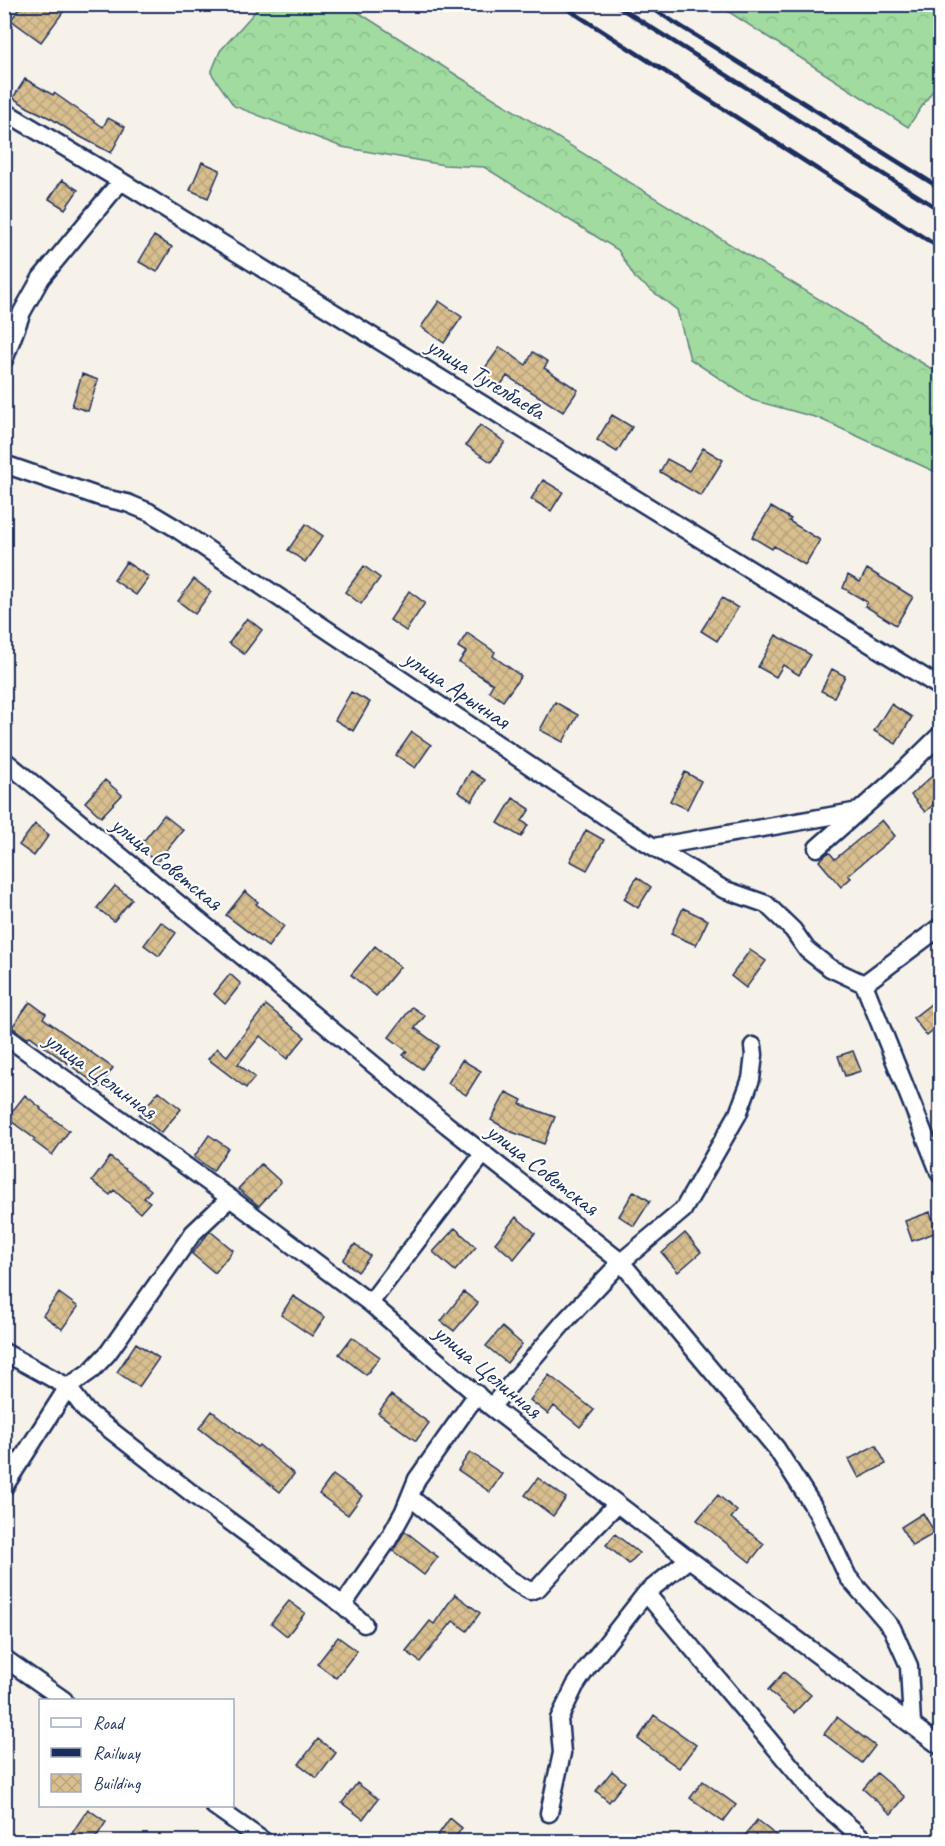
<svg xmlns="http://www.w3.org/2000/svg" width="945" height="1846" viewBox="0 0 945 1846" font-family="Caveat,sans-serif">
  <style>
    .forest { fill: url(#forest-crowns); stroke: #5e857f; stroke-width: 1.5 }
    .building { fill: url(#building-cross-hatch); stroke: #1b2f5e; stroke-width: 1.5 }
    .lines { fill: none; stroke-linecap: round; stroke-linejoin: round }
    .minor-casing { stroke: #1b2f5e; stroke-width: 21 }
    .minor { stroke: #fff; stroke-width: 16 }
    .rail { stroke: #1b2f5e; stroke-width: 4.5 }
    .labels { text-anchor: middle; dominant-baseline: central; stroke-width: 4.5; stroke-linejoin: round; paint-order: stroke }
    .street-label { font-size: 24px; fill: #1b2f5e; stroke: #fff }
  </style>
  <defs>
    <pattern id="forest-crowns" width="20" height="18" patternUnits="userSpaceOnUse" patternTransform="scale(1.5)"><rect width="20" height="18" fill="#a1dba0"/><path d="M2 6a3 3 0 1 1 6 0M12 15a3 3 0 1 1 6 0" fill="none" stroke="#8abc8c"/></pattern>
    <pattern id="building-cross-hatch" width="8" height="8" patternUnits="userSpaceOnUse" patternTransform="scale(1.5)"><rect width="8" height="8" fill="#d9bf8f"/><path d="M0 0l8 8M0 8l8-8" fill="none" stroke="#baa47e"/></pattern>
  </defs>
  <rect width="100%" height="100%" fill="#f7f2e9"/>
  <filter id="ink" filterUnits="userSpaceOnUse"><feTurbulence type="fractalNoise" baseFrequency=".0167" numOctaves="2"/><feDisplacementMap in="SourceGraphic" scale="12" xChannelSelector="R" yChannelSelector="G"/><feConvolveMatrix kernelMatrix="1 2 1 2 8 2 1 2 1" color-interpolation-filters="sRGB"/></filter>
  <g filter="url(#ink)">
    <path class="forest" d="M261,5H347L461,78L940,374V474L818,418L752,400L690,359L677,310L635,278L618,250L484,167L444,165L342,147L234,106L211,73L220,51Z
      M718,5H940V80L908,127Z"/>
    <path class="building" d="M22,4H69L41,42L11,20Z
      M25,79L53,95L54,93L103,127L108,118L125,127L111,153L75,134L52,119L29,108L13,98Z
      M202,162L220,170L208,198L190,190Z
      M62,180L78,190L65,209L49,199Z
      M154,236L172,247L157,272L139,262Z
      M439,301L462,317L444,343L421,327Z
      M500,347L526,365L533,352L548,362L544,368L578,390L563,412L507,376L498,389L479,376Z
      M82,374L98,380L88,411L72,406Z
      M612,415L632,427L617,452L597,440Z
      M480,425L505,442L491,462L466,445Z
      M703,448L723,460L701,496L660,472L667,459L689,471Z
      M543,480L563,492L551,511L531,499Z
      M771,507L791,519L789,521L820,540L805,565L774,546L772,549L752,537Z
      M306,524L323,536L305,562L288,550Z
      M126,562L149,577L136,595L114,580Z
      M364,566L380,578L361,604L345,592Z
      M867,569L913,597L896,625L865,606L867,602L843,588L848,575L860,582Z
      M194,579L211,592L195,614L178,601Z
      M409,591L425,603L406,631L390,620Z
      M722,598L738,608L717,641L701,631Z
      M247,618L262,630L244,654L229,643Z
      M467,633L495,652L493,656L521,676L503,701L489,691L493,684L459,662L466,652L458,647Z
      M776,635L811,655L799,675L783,665L776,677L758,667Z
      M832,669L845,676L834,697L821,691Z
      M351,692L370,702L353,731L335,720Z
      M555,702L578,715L563,742L540,730Z
      M891,704L912,717L896,744L874,731Z
      M412,732L431,745L415,768L396,755Z
      M940,769V799L925,812L911,795Z
      M471,771L485,780L472,801L458,792Z
      M685,772L701,781L687,809L670,801Z
      M105,780L122,795L101,817L85,802Z
      M513,798L530,809L522,821L528,825L521,837L498,823Z
      M164,815L183,830L157,862L138,848Z
      M882,820L895,836L848,875L851,878L841,887L819,861L829,852L835,859Z
      M35,824L49,835L34,856L19,845Z
      M586,830L604,840L587,870L570,861Z
      M637,877L651,887L638,908L624,899Z
      M115,886L132,899L114,921L97,908Z
      M245,891L258,902L256,904L284,926L268,947L226,915Z
      M683,908L708,920L696,945L671,934Z
      M161,922L176,933L159,956L144,945Z
      M375,946L400,967L376,996L351,975Z
      M750,950L766,961L746,988L731,976Z
      M230,974L241,984L225,1004L214,994Z
      M940,997V1025L927,1036L913,1018Z
      M30,1002L46,1014L43,1018L113,1068L100,1087L30,1036L27,1038L12,1027Z
      M266,1005L305,1037L287,1059L260,1036L238,1064L255,1077L246,1088L208,1059L217,1048L227,1056Z
      M412,1007L425,1016L415,1028L439,1046L422,1069L403,1055L407,1051L389,1037Z
      M853,1051L861,1071L845,1076L838,1056Z
      M462,1060L481,1071L466,1095L448,1083Z
      M159,1091L181,1109L161,1133L139,1115Z
      M506,1092L522,1100L520,1104L555,1117L544,1144L512,1132L491,1120Z
      M25,1095L41,1108L40,1109L69,1131L52,1155L33,1141L35,1139L7,1118Z
      M209,1135L228,1148L213,1171L194,1157Z
      M110,1157L151,1190L144,1198L150,1202L140,1213L114,1190L110,1195L92,1181Z
      M261,1164L281,1182L259,1206L238,1189Z
      M634,1191L650,1201L634,1226L619,1216Z
      M930,1212L937,1232L912,1241L905,1221Z
      M516,1217L535,1233L514,1259L495,1243Z
      M455,1228L476,1247L455,1271L433,1252Z
      M210,1231L233,1250L215,1273L192,1254Z
      M685,1233L701,1252L678,1272L662,1253Z
      M355,1244L370,1256L358,1272L343,1260Z
      M464,1292L478,1303L454,1331L441,1321Z
      M59,1293L78,1307L62,1329L43,1315Z
      M293,1296L325,1317L312,1336L281,1315Z
      M502,1327L522,1344L507,1363L486,1346Z
      M352,1337L380,1357L366,1375L339,1354Z
      M136,1343L159,1358L139,1387L117,1372Z
      M549,1375L594,1410L580,1427L554,1406L548,1414L530,1400Z
      M391,1395L429,1423L416,1441L378,1413Z
      M212,1411L257,1447L259,1445L294,1474L280,1492L199,1428Z
      M876,1445L886,1464L859,1478L849,1459Z
      M470,1452L502,1474L490,1492L458,1470Z
      M333,1475L362,1496L348,1515L319,1494Z
      M538,1478L566,1498L553,1516L525,1495Z
      M718,1495L737,1511L731,1518L764,1544L750,1562L697,1520Z
      M923,1513L935,1533L912,1546L901,1527Z
      M405,1531L438,1557L424,1575L393,1551Z
      M615,1534L639,1553L629,1564L606,1545Z
      M455,1594L480,1613L467,1631L453,1621L420,1662L406,1651L430,1621L434,1624Z
      M289,1601L305,1613L287,1636L271,1623Z
      M338,1637L357,1651L336,1678L317,1664Z
      M784,1672L811,1695L794,1713L768,1690Z
      M654,1715L696,1745L679,1768L638,1739Z
      M837,1717L875,1746L862,1763L824,1734Z
      M318,1739L336,1753L317,1778L299,1764Z
      M612,1771L625,1782L609,1802L596,1791Z
      M877,1773L905,1797L891,1814L863,1789Z
      M703,1781L736,1805L723,1822L690,1798Z
      M357,1783L378,1799L363,1819L342,1803Z
      M88,1809L106,1822L93,1842H84L72,1833Z
      M450,1818L462,1828L452,1842H433Z
      M757,1820L784,1842H740Z"/>
    <g class="lines">
      <defs>
        <path id="minor" d="M4,111L121,181L940,687
          M4,360L22,312L41,278L121,181
          M4,464L100,497L127,503L149,512L174,527L621,827L723,889L766,904L793,930L807,950L830,968L864,984
          M4,760L447,1125L621,1262L776,1448L817,1512L848,1577L892,1628L909,1666L912,1724
          M654,847L859,811
          M817,848L893,781L940,735
          M864,984L940,1174
          M864,984L940,927
          M4,1035L230,1198L370,1303L491,1407L689,1559L940,1746
          M370,1303L484,1153
          M4,1352L68,1387L86,1411L190,1492L343,1605L364,1624
          M491,1407L565,1321L621,1262L683,1210L738,1114L751,1079L754,1055L753,1046
          M4,1487L68,1387L92,1370L108,1353L193,1233L230,1198
          M410,1497L511,1580L530,1591L538,1588L580,1542L617,1504
          M646,1593L821,1802L867,1842
          M343,1605L388,1540L404,1511L417,1479L477,1394
          M4,1658L64,1700
          M214,1806L265,1842
          M549,1813L562,1753L559,1719L575,1686L587,1668L646,1593L689,1559"/>
      </defs>
      <use href="#minor" class="minor-casing"/>
      <use href="#minor" class="minor"/>
      <path class="rail" d="M560,4L940,248
        M614,4L940,210
        M645,4L940,188"/>
    </g>
  </g>
  <g class="labels">
    <g class="street-label">
      <text transform="translate(486 378) rotate(32)">улица Тугелбаева</text>
      <text transform="translate(457 689) rotate(34)">улица Арычная</text>
      <text transform="translate(167 863) rotate(39)">улица Советская</text>
      <text transform="translate(101 1075) rotate(36)">улица Целинная</text>
      <text transform="translate(543 1169) rotate(38)">улица Советская</text>
      <text transform="translate(488 1371) rotate(40)">улица Целинная</text>
    </g>
  </g>
  <rect width="945" height="1846" fill="none" stroke="#fff" stroke-width="24"/>
  <rect x="12" y="12" width="921" height="1822" fill="none" stroke="#1b2f5e" stroke-width="2" filter="url(#ink)"/>
  <rect x="39" y="1699" width="195" height="108" fill="#ffffff" stroke="#a4acbf" stroke-width="1.5"/>
  <rect x="51" y="1718" width="30" height="9" fill="#ffffff" stroke="#a4acbf" stroke-width="1.5"/>
  <text x="93" y="1729" font-size="18" fill="#1b2f5e">Road</text>
  <rect x="51" y="1748" width="30" height="9" fill="#1b2f5e" stroke="#a4acbf" stroke-width="1.5"/>
  <text x="93" y="1759" font-size="18" fill="#1b2f5e">Railway</text>
  <rect x="51" y="1774" width="30" height="18" fill="url(#building-cross-hatch)" stroke="#a4acbf" stroke-width="1.5"/>
  <text x="93" y="1789" font-size="18" fill="#1b2f5e">Building</text>
</svg>
